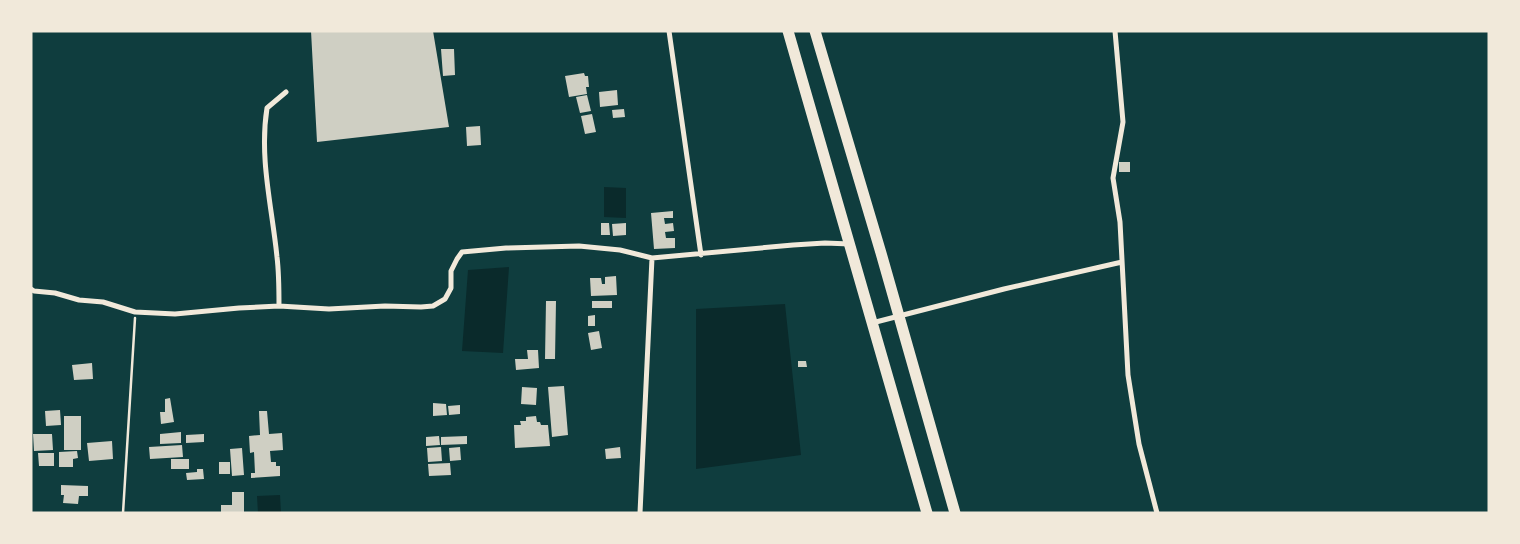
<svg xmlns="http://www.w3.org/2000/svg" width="1520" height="544" viewBox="0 0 1520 544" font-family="'Titillium Web',sans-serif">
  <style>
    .water { fill: #0a2a2b }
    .building { fill: #cfcfc3 }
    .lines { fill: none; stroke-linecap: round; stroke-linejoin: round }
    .path { stroke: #f1e9da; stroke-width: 2.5 }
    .minor { stroke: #f1e9da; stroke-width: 5 }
    .trunk { stroke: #f1e9da; stroke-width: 11 }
  </style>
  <rect width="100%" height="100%" fill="#0f3d3e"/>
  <path class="water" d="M604,187L626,188V218L604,217Z
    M509,267L503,353L462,351L468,270Z
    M785,304L801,455L696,469V309Z
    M280,495L281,513H258L257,496Z"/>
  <path class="building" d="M311,31H433L449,127L317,142Z
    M441,49H454L455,75L443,76Z
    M584,73L585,76H588L589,87H586L587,94L569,97L565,76Z
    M617,90L618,105L600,107L599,92Z
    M587,95L591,111L580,113L576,97Z
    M624,109L625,117L613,118L612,110Z
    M592,114L596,132L585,134L581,116Z
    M480,126L481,145L467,146L466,127Z
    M1119,162H1130V172H1119Z
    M673,211V218H664L665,224L673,223L674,231L665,232L666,238H675V248L654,249L651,213Z
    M601,223H609L610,235H601Z
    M626,223V235L613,236L612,224Z
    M616,276L617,295L591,296L590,278H601L602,284H605V277Z
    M546,301H556L555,359H545Z
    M592,301H612V308H592Z
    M595,315V326H588V316Z
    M599,331L602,348L591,350L588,333Z
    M527,350H538L539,368L516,370L515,359H528Z
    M798,361H806L807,367H798Z
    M92,363L93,379L74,380L72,365Z
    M564,386L568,435L552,437L548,387Z
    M522,387L537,388L536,405L521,404Z
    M170,398L174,422L161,424L160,412H165V399Z
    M433,403L446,404L447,415L433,416Z
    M460,405V414L449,415L448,406Z
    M60,410L61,425L46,426L45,411Z
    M259,411H267L269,434L282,433L283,450L270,451L271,462H276V466H280V476L251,478V473H255L254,452L250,453L249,436L260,435Z
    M64,416H81V450H64Z
    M536,416L537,422H540L541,425H548L550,446L515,448L514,425H521L520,421H526V417Z
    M181,432V443L160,444V434Z
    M33,434H52L53,450L34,451Z
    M204,434V442L186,443V435Z
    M439,436L440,445L426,446V437Z
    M467,436V444L441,445V437Z
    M112,441L113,459L89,461L87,443Z
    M182,445L183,457L150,459L149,447Z
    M441,447L442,461L428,462L427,448Z
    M460,447L461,460L450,461L449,448Z
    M620,447L621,458L606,459L605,449Z
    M242,448L244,475L232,476L230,449Z
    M77,451L78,458L73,459V467H59V452Z
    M38,453H54V466H39Z
    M171,459H189V469H171Z
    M219,462H230V474H219Z
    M450,463L451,475L429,476L428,464Z
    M197,469H203L204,479L187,480L186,473L197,472Z
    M61,485L88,486V496H79L78,504L63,503L64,495H61Z
    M232,492H244V513H221V505H232Z"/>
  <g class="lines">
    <path class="path" d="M123,513L135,318"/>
    <path class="minor" d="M669,31L701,255
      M1115,31L1123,122L1113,178L1120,222L1128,375L1139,444L1157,513
      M31,289L34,291L55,293L79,300L103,302L135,312L175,314L239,308L279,306L329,309L385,306L421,307L433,306L445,299L451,288V271L457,259L462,252L506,248L579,246L620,250L652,258L793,245L825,243L850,244
      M279,306C279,290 279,273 277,257C272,207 259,158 267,108L286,92
      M872,323L1004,289L1122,262
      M640,513L652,258"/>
    <path class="trunk" d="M788,31C835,191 880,352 927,513
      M815,31L881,253L955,513"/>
  </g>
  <rect width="1520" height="544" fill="none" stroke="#f1e9da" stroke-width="65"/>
</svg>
